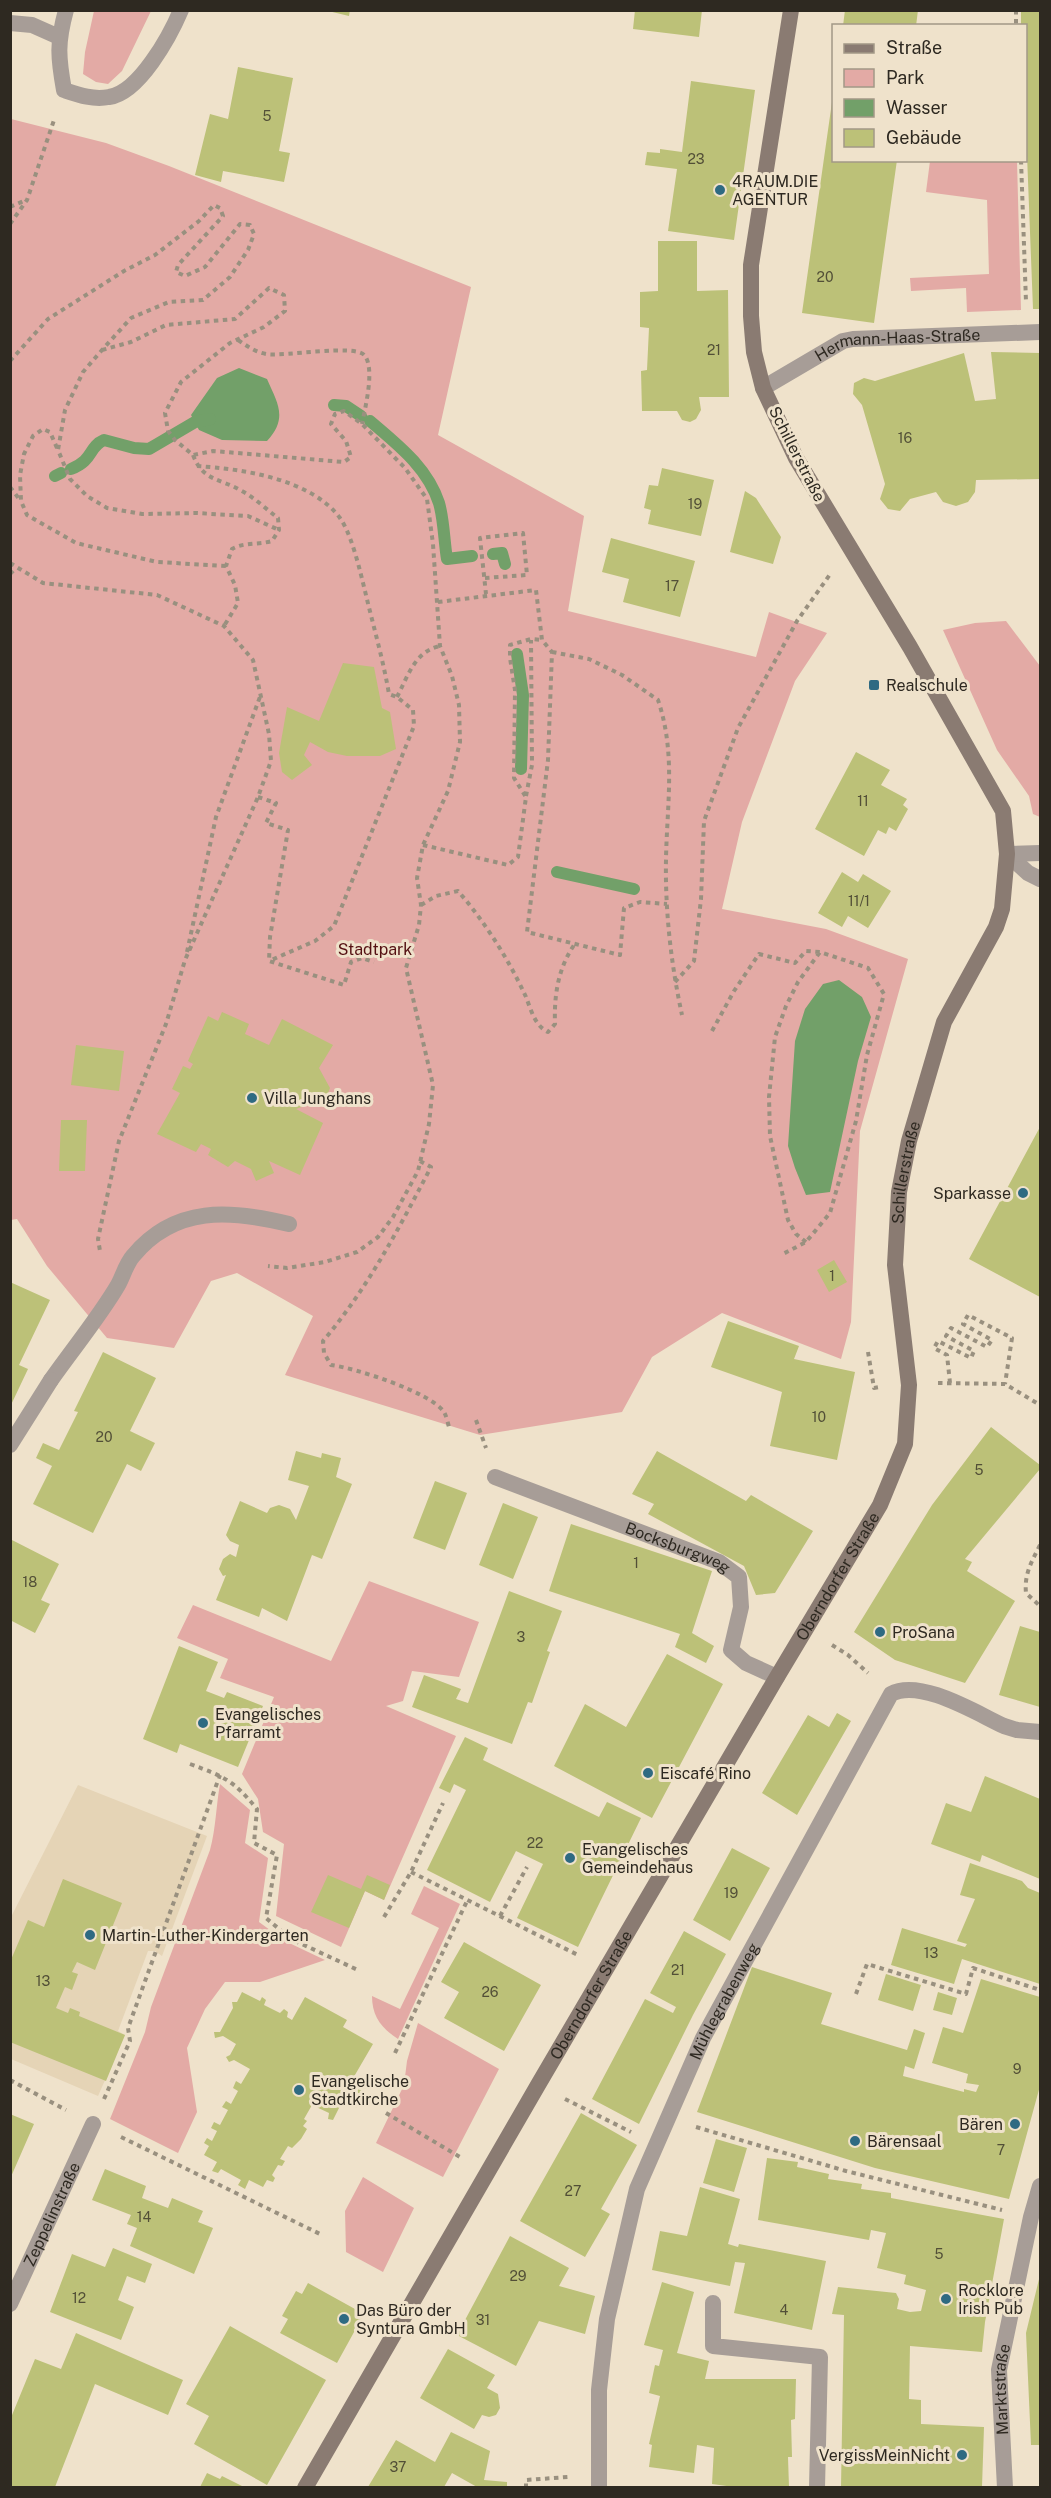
<svg xmlns="http://www.w3.org/2000/svg" width="1051" height="2498" viewBox="0 0 1051 2498" font-family="'Public Sans',sans-serif">
  <style>
    .built { fill: #e5d4b6 }
    .green { fill: #e3aaa5 }
    .water { fill: #72a069 }
    .lines { fill: none; stroke-linecap: round; stroke-linejoin: round }
    .stream { stroke: #72a069; stroke-width: 12 }
    .building { fill: #bcc178 }
    .path { stroke: #99907f; stroke-width: 4; stroke-dasharray: 4.5 4.5; stroke-linecap: butt }
    .service { stroke: #a79d97; stroke-width: 16 }
    .pedestrian { stroke: #a79d97; stroke-width: 16 }
    .minor { stroke: #a79d97; stroke-width: 16 }
    .secondary { stroke: #8a7b72; stroke-width: 16 }
    .poi-dot { fill: #2f6a82; stroke: #efe2cb; stroke-width: 2 }
    .labels { text-anchor: middle; dominant-baseline: central; stroke-width: 6; stroke-linejoin: round; paint-order: stroke }
    .number-label { font-size: 14px; fill: #524f37 }
    .poi-label { font-size: 16px; fill: #2e2921; stroke: #efe2cb; text-anchor: start }
    .street-label { font-size: 16px; fill: #2e2921; stroke: #efe2cb }
    .park-label { font-size: 16px; fill: #541012; stroke: #efe2cb }
  </style>
  <rect width="100%" height="100%" fill="#efe2cb"/>
  <path class="built" d="M78,1785L207,1836L162,1956L155,1951H148L118,2031L125,2035L98,2096L11,2059L10,1919Z"/>
  <path class="green" d="M94,11H151L122,71L108,84L96,82L83,74L85,52Z
    M11,119L106,143L169,166L471,287L438,435L584,516L568,611L756,657L769,612L827,633L795,681L742,822L722,909L826,929L908,959L860,1131L851,1322L841,1359L722,1313L652,1357L622,1412L480,1435L285,1375L313,1316L237,1273L211,1281L174,1348L107,1338L47,1266L17,1219L11,1220Z
    M930,161H1017L1021,310L967,312L966,288L911,291L910,278L989,274L987,200L926,192Z
    M1006,621L1040,666V817L1033,814L1029,796L997,750L943,630L975,623Z
    M369,1581L479,1622L459,1677L412,1671L403,1701L386,1706L456,1736L384,1900L365,1891L341,1947L276,1916L284,1844L263,1832L258,1799L242,1774L274,1697L220,1678L228,1659L177,1638L193,1605L331,1661Z
    M220,1784L250,1810L245,1843L268,1858L259,1922L285,1941L325,1960L260,1982H225L205,2009L187,2048L197,2112L178,2153L110,2119L145,2032L151,2007L210,1850C216,1828 216,1806 220,1784Z
    M424,1886L460,1904L398,2039C381,2028 372,2016 372,1996L400,2009L439,1928L411,1914Z
    M418,2023L499,2069L443,2177L376,2143L404,2085L407,2061Z
    M363,2177L414,2208L383,2272L346,2252L345,2211Z"/>
  <path class="water" d="M239,368L267,379C278,404 288,418 267,441L222,440L199,430L191,415L217,378Z
    M839,980L862,997L871,1017L858,1061L830,1192L806,1195L795,1168L788,1146L795,1041L805,1009L823,984Z"/>
  <g class="lines">
    <path class="stream" d="M334,405L346,406L361,416
      M370,421C398,445 427,467 439,503C444,520 444,541 447,559L472,556
      M71,469C94,460 88,447 104,440L134,448L149,449L195,422L210,419
      M55,476L61,473
      M493,554L502,553L505,564
      M517,654L523,695L521,769
      M557,872L634,889"/>
  </g>
  <path class="building" d="M324,10H350L349,16Z
    M635,10H702L699,37L633,29Z
    M845,10H918L916,26H843Z
    M1021,10H1040V309H1033L1026,129V26H1021Z
    M238,67L293,78L279,151L290,153L284,182L223,171L221,182L195,175L210,114L228,119Z
    M691,81L755,90L734,240L668,231L677,169L645,165L647,152L660,153V149L682,152Z
    M832,102L834,160H897L874,323L802,313Z
    M658,241H697V291L728,290L729,397H699L701,410L696,419L690,422L682,420L677,411H642L641,371L647,370L649,328L640,327V292L658,291Z
    M991,352L1040,353V479L976,480L975,492L968,502L956,506L943,502L936,492L910,499L900,511L888,509L880,499L885,484L862,405L853,394L854,383L864,378L875,381L964,353L975,401L996,399Z
    M662,468L714,480L701,536L648,524L651,510L644,508L649,485L658,486Z
    M745,491L756,498L781,537L773,564L730,552Z
    M611,538L695,561L680,617L623,602L629,579L602,572Z
    M343,663L374,667L382,708L390,712L396,749L380,756H347L328,752L310,742L304,755L312,765L292,780L282,772L279,753L287,707L319,721Z
    M856,752L890,770L881,785L907,799L903,805L908,809L896,831L889,827L886,834L878,830L864,856L815,829Z
    M842,872L858,882L863,874L891,891L868,928L848,916L842,927L818,913Z
    M222,1012L249,1024L245,1034L269,1045L282,1019L333,1045L319,1068L330,1088L323,1106L316,1102L296,1109L323,1123L300,1175L269,1161L274,1173L256,1181L251,1169L235,1161L228,1167L208,1155L211,1149L201,1144L196,1152L157,1134L180,1093L172,1089L183,1066L190,1069L193,1064L188,1061L208,1016L218,1021Z
    M76,1045L124,1051L119,1091L71,1085Z
    M61,1120H87L85,1171H59Z
    M1040,1127V1297L969,1259Z
    M834,1260L847,1282L829,1292L817,1270Z
    M10,1282L50,1300L19,1365L28,1369L10,1407Z
    M728,1321L799,1346L794,1359L855,1372L837,1460L770,1446L782,1392L711,1367Z
    M103,1352L156,1378L130,1431L155,1443L141,1471L127,1464L93,1533L33,1504L52,1466L36,1458L43,1443L59,1450L78,1412L74,1411Z
    M991,1427L1040,1465V1469L965,1559L972,1562L967,1571L1015,1601L965,1683L895,1660L854,1632L932,1505Z
    M296,1451L321,1458L322,1453L341,1458L336,1477L352,1484L322,1559L312,1555L287,1621L262,1608L259,1617L216,1600L226,1575L223,1576L219,1569L223,1559L230,1554L236,1557L239,1545L230,1541L226,1535L240,1501L267,1513L270,1508L279,1505L290,1509L296,1520L309,1486L288,1480Z
    M657,1451L746,1501L751,1495L813,1531L775,1593L756,1595L744,1566L648,1514L654,1504L632,1494Z
    M435,1481L467,1493L445,1550L413,1538Z
    M503,1503L538,1517L513,1579L479,1565Z
    M571,1524L712,1571L692,1633L714,1646L706,1663L675,1647L680,1634L549,1591Z
    M10,1539L59,1564L41,1600L50,1604L35,1633L10,1620Z
    M509,1591L562,1611L547,1651L550,1652L532,1703L528,1702L512,1744L412,1707L424,1675L461,1689L456,1699L468,1703Z
    M1020,1626L1040,1632V1707L999,1695Z
    M179,1646L218,1662L206,1691L224,1698L227,1692L263,1706L238,1767L180,1744L177,1753L143,1739Z
    M667,1654L723,1684L652,1818L554,1766L585,1704L626,1727Z
    M837,1713L851,1721L797,1815L762,1793L808,1715L829,1727Z
    M465,1737L488,1748L483,1760L599,1817L607,1802L641,1818L578,1947L517,1918L543,1864L516,1851L490,1902L427,1870L466,1790L454,1784L450,1793L439,1788Z
    M985,1776L1040,1799V1879L982,1855L980,1862L931,1844L946,1803L971,1812Z
    M732,1848L770,1868L730,1941L693,1920Z
    M970,1863L1022,1881L1028,1888L1040,1893V1984L962,1959L954,1984L891,1965L902,1928L965,1947L967,1944L957,1941L975,1899L960,1895Z
    M328,1875L361,1889L367,1875L390,1885L384,1900L365,1891L349,1928L311,1912Z
    M63,1879L122,1903L95,1970L77,1962L72,1972L78,1974L72,1990L65,1987L56,2008L68,2013L70,2008L80,2012L79,2016L125,2035L106,2081L10,2042V1962L28,1920L44,1927Z
    M684,1931L726,1954L693,2015L639,2124L592,2099L645,1999L673,2013L676,2007L650,1993Z
    M464,1942L541,1985L504,2051L444,2018L459,1992L441,1982Z
    M752,1967L832,1993L821,2024L907,2050L914,2029L925,2033L914,2069L905,2066L903,2076L964,2092V2089L976,2092L979,2085L966,2083L968,2074L932,2063L943,2027L963,2033L981,1979L1040,1997V2086L1009,2199L875,2168L697,2112Z
    M886,1974L921,1985L913,2011L878,2000Z
    M242,1992L260,2001L262,1997L266,2000L264,2005L280,2013L284,2009L288,2012L287,2017L292,2020L305,1997L347,2020L343,2027L373,2044L352,2080L360,2084L366,2083L367,2089H362L357,2101L359,2106L355,2108L351,2102L344,2098L333,2120L328,2119L329,2113L312,2105L304,2119L307,2121L303,2126L307,2129L301,2139L292,2148L288,2146L280,2159L285,2161L282,2166L278,2165L272,2175L275,2178L273,2182L267,2180L263,2187L249,2180L245,2189L238,2185L241,2180L221,2169L218,2173L212,2171L217,2162L204,2155L209,2146L204,2143L207,2138L212,2141L217,2131L211,2128L214,2122L220,2125L228,2110L222,2107L226,2101L231,2104L238,2091L233,2088L236,2081L241,2084L250,2069L234,2060L229,2062L226,2057L230,2055L236,2044L223,2036L215,2038L214,2032H220L233,2008L232,2002H237Z
    M938,1992L957,1998L952,2015L933,2010Z
    M581,2113L637,2145L601,2209L610,2214L585,2257L520,2221Z
    M10,2114L34,2124L10,2179Z
    M716,2139L747,2148L734,2192L703,2183Z
    M767,2158L798,2162L797,2167L829,2174L828,2179L862,2184L861,2189L891,2193V2198L1004,2219L985,2322L982,2352L910,2346L909,2399L921,2400V2424L984,2427L982,2487H841L844,2315L832,2314L838,2287L896,2293L899,2299L897,2309L910,2312L921,2311L926,2290L904,2284L906,2275L877,2268L886,2233L871,2230L869,2240L758,2220Z
    M105,2169L146,2186L142,2198L168,2208L172,2198L203,2211L198,2222L213,2228L194,2274L130,2246L137,2228L127,2224L131,2215L92,2200Z
    M700,2187L740,2199L728,2244L738,2247L739,2244L826,2261L812,2330L734,2313L745,2263L735,2262L730,2286L652,2270L660,2231L687,2236Z
    M510,2236L569,2268L559,2286L595,2296L585,2334L539,2321L516,2366L457,2335Z
    M113,2248L152,2264L145,2283L127,2276L118,2300L134,2307L121,2340L50,2312L72,2254L105,2267Z
    M1040,2275V2445H1031L1026,2333Z
    M662,2282L694,2292L677,2353L709,2361L705,2379H796L795,2419L791,2420L792,2457H788L789,2487H734L712,2484L714,2448L697,2445L694,2473L649,2467L652,2445L649,2444L660,2396L649,2393L655,2365L659,2366L663,2350L644,2345Z
    M308,2283L364,2314L337,2363L280,2333L288,2319L282,2316L296,2291L302,2294Z
    M230,2326L326,2380L267,2485L194,2444L209,2416L186,2404Z
    M76,2333L183,2380L168,2415L95,2384L55,2487H10V2420L35,2359L61,2369Z
    M448,2349L495,2375L487,2388L498,2394L500,2408L496,2415L489,2417L482,2415L474,2429L420,2398Z
    M451,2432L490,2451L484,2480L507,2482V2487H477L452,2473L444,2487H368L396,2440L435,2462Z
    M207,2473L220,2479L222,2476L244,2487H200Z"/>
  <g class="lines">
    <path class="path" d="M1016,10V26
      M1021,160L1026,302
      M10,207L26,200
      M10,224L27,200L55,117
      M238,340C247,346 255,352 266,354C285,357 357,343 365,356C375,370 365,408 362,424
      M102,350L131,342L166,325L235,319L269,288L284,295L285,311L264,327L230,343L181,382L165,413L168,431L175,440L193,455L213,451L344,462L351,457L346,441L331,424L335,414L344,411L362,424L405,468L427,499L433,544L440,646L452,676L459,705L460,742L448,791L423,845L417,878L421,905L419,925L406,968L433,1085L429,1124L418,1171L393,1217L378,1237L357,1252L325,1262L287,1268L268,1266
      M10,361L48,319L124,271L155,255L199,221L214,205L220,208L223,216L178,265L176,272L185,276L205,267L240,224L250,225L254,234L248,250L230,277L203,300L169,302L131,318L102,350L83,372L65,410L58,450L70,479L87,496L107,508L142,514L196,513L248,516L279,530
      M57,448L50,432L43,429L33,436L24,454L20,475L21,501L27,515L76,543L157,562L226,566
      M193,455C203,481 219,478 240,490C254,497 266,509 278,518L279,530L272,541C258,545 244,542 232,549L226,566L235,585L238,603L224,626
      M197,466C243,469 311,479 340,518C352,535 360,571 365,591C373,625 383,659 389,694L397,697L413,710L414,726L334,926L315,941L269,961
      M10,487L20,500
      M10,563L43,583L157,595L224,626L253,660L269,734L271,761L258,797L185,960L166,1024L119,1141L98,1239L100,1251
      M10,574L16,568
      M485,578L527,575L523,533L480,538L486,594
      M438,602L536,590L542,640L552,652L548,760L527,932L620,955L624,908L640,902L667,904
      M552,652L589,659L622,675L658,700C676,753 667,804 666,859C665,911 671,964 682,1015
      M397,697C408,676 415,651 440,646
      M526,796L532,765L531,640
      M258,797L276,803L266,823L288,830L270,937L269,961L344,985L351,962L362,958L374,962
      M423,845L508,865L518,857L526,797L514,778L515,690L510,658V645L531,639L542,640
      M421,905L436,896L458,891C485,922 509,960 526,997C531,1010 535,1026 548,1032L555,1024C554,995 558,969 574,945
      M187,952L216,817L261,694
      M675,982L694,961L701,899L704,821L738,728L797,621L831,573
      M712,1031L734,991L759,954L795,963L806,951L820,952L868,968L884,994L867,1055L856,1121L830,1213L806,1242L781,1255
      M420,1161L431,1167C399,1228 368,1288 323,1341L324,1353L331,1365C355,1368 430,1392 444,1412C447,1417 448,1425 450,1430
      M806,1242L796,1234L788,1220L770,1136L769,1097L775,1037L786,1006L798,982L820,952
      M868,1352L874,1388L880,1387
      M938,1383L1005,1384L1040,1405
      M950,1383L947,1355L934,1348L938,1341L971,1358L974,1351L946,1336L951,1328L987,1347L992,1340L963,1324L968,1315L1012,1338L1005,1384
      M476,1420L486,1448
      M1040,1545C1032,1561 1024,1574 1026,1593L1040,1606
      M832,1645L848,1655L868,1673
      M190,1764C225,1777 233,1780 257,1809L254,1843L277,1855L266,1918L291,1939L360,1971
      M411,1872L580,1956
      M500,1916L527,1867
      M384,1917L411,1872L443,1803
      M856,1994L867,1964L966,1994L973,1968L1040,1990
      M395,2053L467,1901
      M10,2080L66,2110
      M104,2099L130,2041L128,2028L220,1775
      M565,2099L631,2132
      M386,2113L460,2157
      M696,2127L846,2171L1002,2210
      M121,2137L320,2234
      M526,2488V2480L568,2477"/>
    <g class="service">
      <path id="s1" d="M763,388L843,341L853,339L1040,332"/>
      <path d="M51,1380C72,1350 100,1316 118,1285C123,1276 126,1264 133,1256C175,1205 231,1210 289,1224"/>
      <path id="s2" d="M495,1477L719,1562L739,1577L741,1607L731,1650L746,1663L777,1677"/>
      <path d="M713,2303V2346L820,2357L817,2488"/>
    </g>
    <path class="pedestrian" id="s3" d="M1005,2488L999,2370L1031,2217L1040,2186"/>
    <g class="minor">
      <path d="M66,10C57,43 58,57 64,90C79,95 93,100 109,97C139,93 170,36 181,10"/>
      <path d="M10,23L32,25L59,37"/>
      <path d="M1007,854L1028,873L1040,879"/>
      <path d="M1007,854L1040,853"/>
      <path d="M10,1445L51,1380"/>
      <path id="s4" d="M10,2304L93,2124"/>
      <path id="s5" d="M599,2488V2390L607,2319L637,2189L703,2038L891,1694C920,1678 976,1713 1004,1726L1017,1730L1040,1732"/>
    </g>
    <path class="secondary" id="s6" d="M305,2488L538,2085L777,1677L880,1505L905,1444L909,1385L895,1265L899,1192L909,1141L944,1022L996,927L1002,909L1007,854L1003,811L910,647L796,458L763,388L754,352L751,316V265L791,10"/>
  </g>
  <g class="poi-dot">
    <circle cx="720" cy="190" r="6"/>
    <rect x="868" y="679" width="12" height="12" rx="3"/>
    <circle cx="252" cy="1098" r="6"/>
    <circle cx="1023" cy="1193" r="6"/>
    <circle cx="880" cy="1632" r="6"/>
    <circle cx="203" cy="1723" r="6"/>
    <circle cx="648" cy="1773" r="6"/>
    <circle cx="570" cy="1858" r="6"/>
    <circle cx="90" cy="1935" r="6"/>
    <circle cx="299" cy="2090" r="6"/>
    <circle cx="1015" cy="2124" r="6"/>
    <circle cx="855" cy="2141" r="6"/>
    <circle cx="946" cy="2299" r="6"/>
    <circle cx="344" cy="2319" r="6"/>
    <circle cx="962" cy="2455" r="6"/>
  </g>
  <g class="labels">
    <g class="number-label">
      <text x="267" y="116">5</text>
      <text x="696" y="159">23</text>
      <text x="825" y="277">20</text>
      <text x="714" y="350">21</text>
      <text x="905" y="438">16</text>
      <text x="695" y="504">19</text>
      <text x="672" y="586">17</text>
      <text x="863" y="801">11</text>
      <text x="859" y="901">11/1</text>
      <text x="832" y="1276">1</text>
      <text x="819" y="1417">10</text>
      <text x="104" y="1437">20</text>
      <text x="979" y="1470">5</text>
      <text x="636" y="1563">1</text>
      <text x="30" y="1582">18</text>
      <text x="521" y="1637">3</text>
      <text x="535" y="1843">22</text>
      <text x="731" y="1893">19</text>
      <text x="931" y="1953">13</text>
      <text x="678" y="1970">21</text>
      <text x="43" y="1981">13</text>
      <text x="490" y="1992">26</text>
      <text x="1017" y="2069">9</text>
      <text x="1001" y="2150">7</text>
      <text x="573" y="2191">27</text>
      <text x="144" y="2217">14</text>
      <text x="939" y="2254">5</text>
      <text x="518" y="2276">29</text>
      <text x="79" y="2298">12</text>
      <text x="784" y="2310">4</text>
      <text x="483" y="2320">31</text>
      <text x="398" y="2467">37</text>
    </g>
    <g class="poi-label">
      <text x="732" y="181">4RAUM.DIE<tspan x="732" dy="18">AGENTUR</tspan></text>
      <text x="886" y="685">Realschule</text>
      <text x="264" y="1098">Villa Junghans</text>
      <text x="1011" y="1193" text-anchor="end">Sparkasse</text>
      <text x="892" y="1632">ProSana</text>
      <text x="215" y="1714">Evangelisches<tspan x="215" dy="18">Pfarramt</tspan></text>
      <text x="660" y="1773">Eiscafé Rino</text>
      <text x="582" y="1849">Evangelisches<tspan x="582" dy="18">Gemeindehaus</tspan></text>
      <text x="102" y="1935">Martin-Luther-Kindergarten</text>
      <text x="311" y="2081">Evangelische<tspan x="311" dy="18">Stadtkirche</tspan></text>
      <text x="1003" y="2124" text-anchor="end">Bären</text>
      <text x="867" y="2141">Bärensaal</text>
      <text x="958" y="2290">Rocklore<tspan x="958" dy="18">Irish Pub</tspan></text>
      <text x="356" y="2310">Das Büro der<tspan x="356" dy="18">Syntura GmbH</tspan></text>
      <text x="950" y="2455" text-anchor="end">VergissMeinNicht</text>
    </g>
    <g class="street-label">
      <text stroke="none"><textPath href="#s1" startOffset="146">Hermann-Haas-Straße</textPath></text>
      <text transform="translate(797 454) rotate(63)">Schillerstraße</text>
      <text stroke="none"><textPath href="#s6" startOffset="1478">Schillerstraße</textPath></text>
      <text stroke="none"><textPath href="#s2" startOffset="196">Bocksburgweg</textPath></text>
      <text stroke="none"><textPath href="#s6" startOffset="1056">Oberndorfer Straße</textPath></text>
      <text stroke="none"><textPath href="#s6" startOffset="570">Oberndorfer Straße</textPath></text>
      <text stroke="none"><textPath href="#s5" startOffset="510">Mühlegrabenweg</textPath></text>
      <text stroke="none"><textPath href="#s4" startOffset="99">Zeppelinstraße</textPath></text>
      <text stroke="none"><textPath href="#s3" startOffset="99">Marktstraße</textPath></text>
    </g>
    <g class="park-label">
      <text x="375" y="949">Stadtpark</text>
    </g>
  </g>
  <rect width="1051" height="2498" fill="none" stroke="#2e2921" stroke-width="24"/>
  <rect x="832" y="24" width="195" height="138" fill="#efe2cb" stroke="#a29887" stroke-width="1.5"/>
  <rect x="844" y="44" width="30" height="9" fill="#8a7b72" stroke="#a29887" stroke-width="1.5"/>
  <text x="886" y="54" font-size="18" fill="#2e2921">Straße</text>
  <rect x="844" y="69" width="30" height="18" fill="#e3aaa5" stroke="#a29887" stroke-width="1.5"/>
  <text x="886" y="84" font-size="18" fill="#2e2921">Park</text>
  <rect x="844" y="99" width="30" height="18" fill="#72a069" stroke="#a29887" stroke-width="1.5"/>
  <text x="886" y="114" font-size="18" fill="#2e2921">Wasser</text>
  <rect x="844" y="129" width="30" height="18" fill="#bcc178" stroke="#a29887" stroke-width="1.5"/>
  <text x="886" y="144" font-size="18" fill="#2e2921">Gebäude</text>
</svg>
